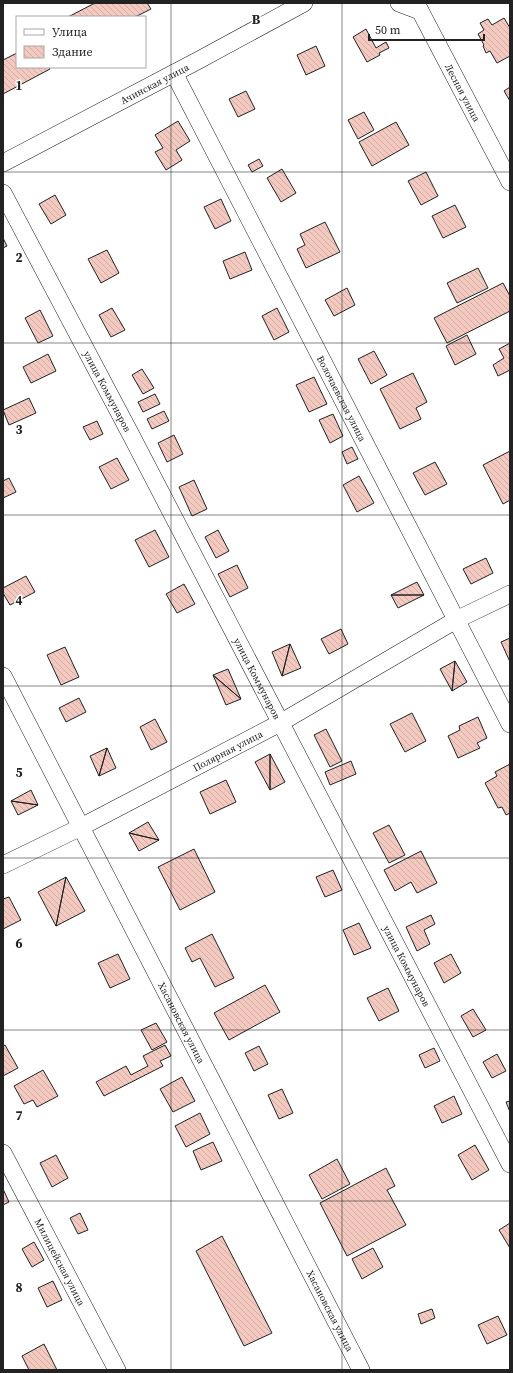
<svg xmlns="http://www.w3.org/2000/svg" width="513" height="1373" viewBox="0 0 513 1373" font-family="'Source Serif 4',serif">
  <style>
    .building { fill: url(#building-back-hatch); stroke: #222 }
    .lines { fill: none; stroke-linecap: round; stroke-linejoin: round }
    .minor-casing { stroke: #222; stroke-width: 18 }
    .minor { stroke: #fff; stroke-width: 17 }
    .grid { fill: none; stroke: #222; stroke-width: 1; stroke-opacity: 0.55 }
    .labels { text-anchor: middle; dominant-baseline: central; stroke-width: 3; stroke-linejoin: round; paint-order: stroke }
    .street-label { font-size: 10px; fill: #222; stroke: #fff }
    .grid-label { font-size: 13px; text-anchor: middle; font-weight: bold; fill: #222; stroke: #fff; stroke-width: 3; stroke-linejoin: round; paint-order: stroke }
  </style>
  <defs>
    <pattern id="building-back-hatch" width="6" height="6" patternUnits="userSpaceOnUse"><rect width="6" height="6" fill="#f3c9c0"/><path d="M-1 5l2 2M0 0l6 6M5-1l2 2" fill="none" stroke="#d0aca5"/></pattern>
  </defs>
  <rect width="100%" height="100%" fill="#fff"/>
  <path class="building" d="M95,3H147L151,9L135,17H68Z
    M504,18L510,28V56L497,63L490,51L486,53L483,46L484,45L478,34L484,30L480,23L488,19L492,25Z
    M366,29L376,48L386,42L389,48L379,53L380,55L367,62L353,37Z
    M316,46L325,66L306,75L297,55Z
    M17,53V67H49L50,69L3,94V60Z
    M510,87V101L504,91Z
    M246,91L255,109L238,117L229,99Z
    M364,112L374,130L358,139L348,120Z
    M178,121L190,141L176,150L182,160L166,170L155,152L163,148L155,135Z
    M396,122L409,145L372,166L359,142Z
    M259,159L263,166L252,172L248,165Z
    M282,169L296,193L281,202L267,178Z
    M426,172L438,196L421,205L408,181Z
    M55,195L66,215L51,224L39,204Z
    M221,199L231,221L215,229L204,207Z
    M455,205L466,227L443,238L432,216Z
    M325,222L340,252L306,268L297,249L305,245L300,234Z
    M3,238L7,246L3,248Z
    M107,250L119,273L101,283L88,259Z
    M245,252L252,270L230,279L223,261Z
    M478,268L488,288L457,303L447,283Z
    M503,283L510,296V311L447,343L434,318Z
    M347,288L355,305L334,316L325,300Z
    M112,308L125,330L111,337L99,315Z
    M277,308L289,332L274,340L262,316Z
    M40,310L53,336L38,343L25,318Z
    M467,335L476,354L455,365L446,346Z
    M510,343V370L498,376L493,365L504,358L499,349Z
    M374,351L387,375L371,384L358,359Z
    M48,354L56,371L31,383L23,367Z
    M142,369L154,388L143,394L132,375Z
    M413,373L427,402L416,408L421,419L400,429L380,389Z
    M314,377L327,404L309,412L296,385Z
    M155,394L160,404L143,412L138,402Z
    M29,398L36,413L9,425L3,410Z
    M164,411L169,421L152,429L147,419Z
    M333,414L343,436L330,443L319,420Z
    M97,421L103,434L90,440L83,427Z
    M174,435L183,454L167,462L158,443Z
    M352,447L358,459L347,464L342,452Z
    M510,451V500L503,504L483,465Z
    M117,458L129,480L111,489L99,467Z
    M435,462L447,484L425,495L413,473Z
    M359,476L374,503L357,512L343,485Z
    M9,478L16,492L3,498V481Z
    M194,480L207,509L192,516L179,487Z
    M155,530L169,557L149,567L135,540Z
    M218,530L229,551L216,558L205,537Z
    M486,558L493,573L471,584L463,569Z
    M237,565L248,588L230,597L218,574Z
    M26,576L35,592L10,605L3,593V588Z
    M417,582L424,595H391Z
    M184,584L195,604L177,613L166,594Z
    M391,595H424L398,608Z
    M341,629L348,644L329,654L321,639Z
    M510,638V662L501,642Z
    M290,644L301,668L282,676Z
    M290,644L282,676L272,652Z
    M65,647L79,677L61,685L47,655Z
    M455,661L467,682L452,691Z
    M455,661L452,691L440,669Z
    M228,669L241,699L213,675Z
    M213,675L241,699L226,705Z
    M79,698L86,712L66,722L59,708Z
    M412,713L426,741L405,752L390,724Z
    M478,717L487,738L477,743L480,748L458,758L448,736L460,730L459,726Z
    M155,719L167,742L151,750L140,727Z
    M326,729L342,761L330,767L314,735Z
    M107,748L116,768L99,776Z
    M107,748L99,776L90,756Z
    M270,754L285,782L270,790Z
    M270,754V790L255,762Z
    M351,761L356,774L330,785L325,772Z
    M510,764V813L506,815L502,807L498,808L485,783L497,776L495,772Z
    M226,780L236,802L210,814L200,792Z
    M31,790L38,805L11,801Z
    M11,801L38,805L18,815Z
    M148,822L159,840L129,833Z
    M389,825L405,855L389,863L373,833Z
    M129,833L159,840L139,851Z
    M194,849L215,892L180,910L158,867Z
    M421,851L437,883L417,893L411,882L395,891L384,870Z
    M333,870L342,890L325,897L316,877Z
    M66,877L85,911L56,926Z
    M66,877L56,926L38,892Z
    M9,897L21,920L3,929V899Z
    M431,915L435,924L424,930L430,944L417,951L406,927Z
    M359,923L371,948L354,955L343,930Z
    M212,934L234,978L215,987L200,958L192,962L185,948Z
    M118,954L130,979L110,988L98,963Z
    M451,954L461,973L444,983L434,963Z
    M265,985L280,1012L229,1040L214,1013Z
    M388,988L399,1011L379,1021L367,998Z
    M473,1009L486,1030L473,1037L461,1016Z
    M156,1023L167,1042L152,1050L141,1030Z
    M5,1045L18,1068L3,1076V1046Z
    M165,1045L171,1056L160,1061L163,1066L104,1096L96,1082L126,1066L131,1075L148,1066L143,1056Z
    M259,1046L268,1064L254,1071L245,1053Z
    M434,1048L440,1061L425,1068L419,1055Z
    M497,1054L506,1071L492,1078L483,1062Z
    M43,1070L58,1096L37,1107L33,1100L24,1104L14,1086Z
    M182,1077L195,1101L173,1112L160,1089Z
    M282,1089L293,1113L279,1119L268,1095Z
    M454,1096L462,1114L442,1123L434,1106Z
    M510,1101V1112L506,1102Z
    M200,1113L210,1134L186,1147L175,1126Z
    M213,1142L222,1161L201,1170L193,1151Z
    M475,1145L489,1170L472,1180L458,1155Z
    M56,1155L68,1178L52,1187L40,1163Z
    M337,1159L350,1184L322,1199L309,1175Z
    M386,1168L395,1186L387,1190L406,1225L347,1256L320,1203Z
    M3,1189L9,1202L3,1205Z
    M80,1213L88,1230L78,1234L70,1218Z
    M510,1223V1248L499,1230Z
    M222,1236L272,1333L244,1346L196,1251Z
    M34,1242L44,1260L32,1267L22,1249Z
    M373,1248L383,1267L362,1279L352,1259Z
    M53,1281L62,1300L47,1307L38,1288Z
    M432,1309L435,1318L421,1324L418,1314Z
    M498,1316L507,1335L487,1344L478,1325Z
    M44,1344L57,1370H29L22,1356Z"/>
  <g class="lines">
    <defs>
      <g id="minor">
        <path d="M399,3L420,11"/>
        <path id="s1" d="M416,3L510,182"/>
        <path id="s2" d="M174,73L510,724"/>
        <path id="s3" d="M3,163L199,60L304,3"/>
        <path id="s4" d="M3,193L131,435L510,1164"/>
        <path id="s5" d="M3,676L361,1370"/>
        <path id="s6" d="M3,865L81,827L280,723L456,620L510,594"/>
        <path id="s7" d="M3,1153L117,1370"/>
      </g>
    </defs>
    <use href="#minor" class="minor-casing"/>
    <use href="#minor" class="minor"/>
  </g>
  <path class="grid" d="M171,3V1370M342,3V1370M3,172H510M3,343H510M3,515H510M3,686H510M3,858H510M3,1030H510M3,1201H510"/>
  <g class="labels">
    <g class="street-label">
      <text stroke="none"><textPath href="#s3" startOffset="171">Ачинская улица</textPath></text>
      <text stroke="none"><textPath href="#s1" startOffset="101">Лесная улица</textPath></text>
      <text stroke="none"><textPath href="#s4" startOffset="224">улица Коммунаров</textPath></text>
      <text stroke="none"><textPath href="#s2" startOffset="366">Волочаевская улица</textPath></text>
      <text stroke="none"><textPath href="#s4" startOffset="548">улица Коммунаров</textPath></text>
      <text stroke="none"><textPath href="#s6" startOffset="252">Полярная улица</textPath></text>
      <text stroke="none"><textPath href="#s4" startOffset="872">улица Коммунаров</textPath></text>
      <text stroke="none"><textPath href="#s5" startOffset="390">Хасановская улица</textPath></text>
      <text stroke="none"><textPath href="#s7" startOffset="123">Милицейская улица</textPath></text>
      <text stroke="none"><textPath href="#s5" startOffset="714">Хасановская улица</textPath></text>
    </g>
  </g>
  <g class="grid-label">
    <text x="256" y="24">B</text>
    <text x="19" y="90">1</text>
    <text x="19" y="262">2</text>
    <text x="19" y="434">3</text>
    <text x="19" y="605">4</text>
    <text x="19" y="777">5</text>
    <text x="19" y="948">6</text>
    <text x="19" y="1120">7</text>
    <text x="19" y="1292">8</text>
  </g>
  <rect width="513" height="1373" fill="none" stroke="#222222" stroke-width="8"/>
  <rect x="16" y="16" width="130" height="52" fill="#ffffff" stroke="#a7a7a7"/>
  <rect x="24" y="29" width="20" height="6" fill="#ffffff" stroke="#a7a7a7"/>
  <text x="52" y="36" font-size="12" fill="#222222">Улица</text>
  <rect x="24" y="46" width="20" height="12" fill="url(#building-back-hatch)" stroke="#a7a7a7"/>
  <text x="52" y="56" font-size="12" fill="#222222">Здание</text>
  <path d="M369 34v6h115v-6" fill="none" stroke="#222222" stroke-width="2"/>
  <text x="375" y="34" font-size="12" fill="#222222" stroke="#ffffff" stroke-width="3" paint-order="stroke">50 m</text>
</svg>
